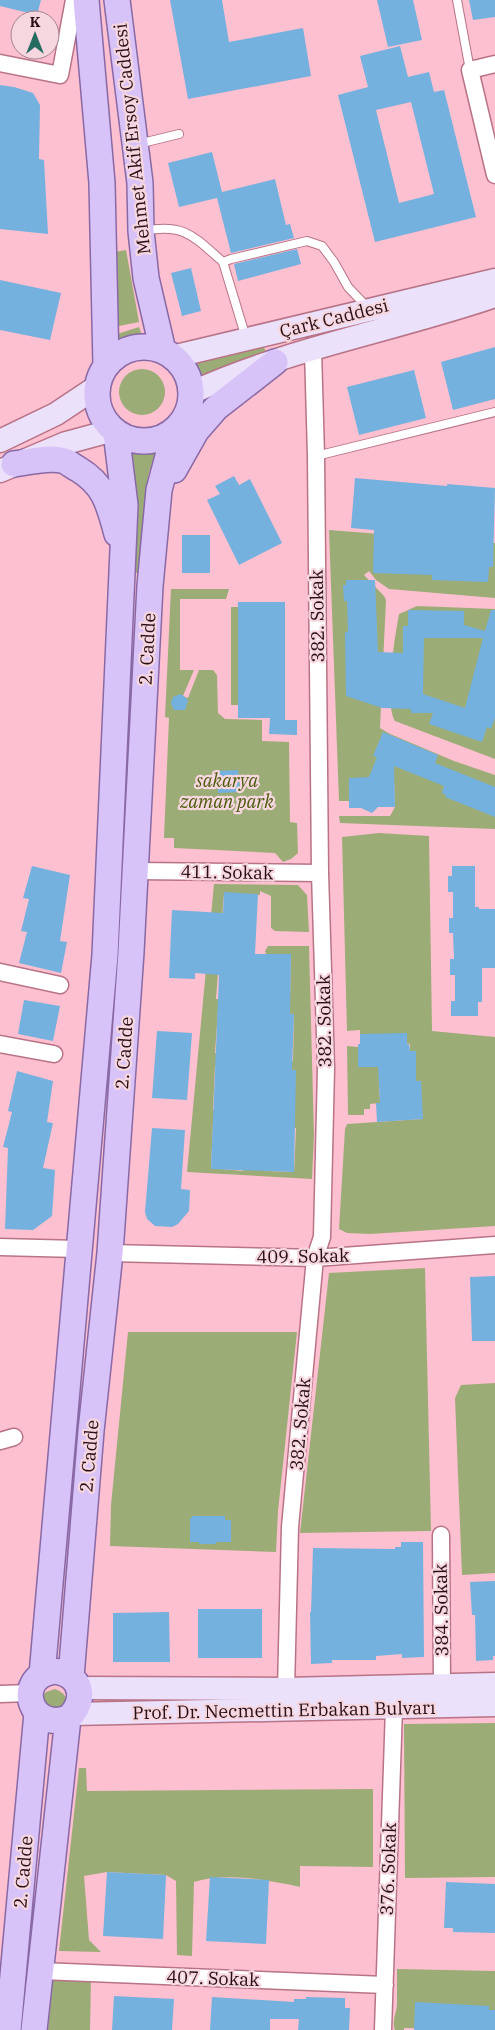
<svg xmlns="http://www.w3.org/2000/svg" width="495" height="2030" viewBox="0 0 495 2030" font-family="'IBM Plex Serif',serif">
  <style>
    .green { fill: #9cac76 }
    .building { fill: #74b1de; fill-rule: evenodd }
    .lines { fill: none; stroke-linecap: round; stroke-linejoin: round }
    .service-casing { stroke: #b87386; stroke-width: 10 }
    .minor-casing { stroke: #b87386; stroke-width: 19 }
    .secondary-casing { stroke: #b87386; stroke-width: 25 }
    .primary-casing { stroke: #8969a5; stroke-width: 28 }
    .service { stroke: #fff; stroke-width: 8 }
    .minor { stroke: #fff; stroke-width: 16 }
    .secondary { stroke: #ece1fb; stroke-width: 22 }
    .primary { stroke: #d8c3f8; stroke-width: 25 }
    .labels { text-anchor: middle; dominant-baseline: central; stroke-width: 4.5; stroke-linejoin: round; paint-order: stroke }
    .street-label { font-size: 18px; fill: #270d15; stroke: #f7d7df }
    .park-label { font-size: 18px; font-style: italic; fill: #4a5b0e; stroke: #f7d7df }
  </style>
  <rect width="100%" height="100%" fill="#fdc0d0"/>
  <path class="green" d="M126,250L139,322L119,326L115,252Z
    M139,327L144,341L120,345L117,334Z
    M264,347L266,352L197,381L196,375L186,362L210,359Z
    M119 392a23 23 0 1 1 46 0a23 23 0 1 1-46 0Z
    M154,447L156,450L148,476L141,573H134L126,448L141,450Z
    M329,530L495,543V598L389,589L376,580L369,571L364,575L384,596L386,600L380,728L390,734L454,761L495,775V829L340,823L339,816H390L395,807L394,778H349V801H339Z
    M171,589H229L226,599H180V670H194L183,696L188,698L199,670H213L217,675L218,713L225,719L262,720V741L289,742L290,822L297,823L298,853L291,859L283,862L275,853L174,848V838H164L169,718L165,717Z
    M417,606L495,609V759L395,721C384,705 395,635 399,614Z
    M231,607H238V705H231Z
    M379,833L429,836L432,1031L495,1037V1226L370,1234L347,1233L339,1229L345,1129L347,1124L422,1119L420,1081L379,1083L380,1103L370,1104V1109H364V1115H348L347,1046L358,1047V1067L416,1066L415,1051H410V1044L360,1034V1030L347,1031L342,837Z
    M214,884L298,885L307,895L309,932L275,931L271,928V896L260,891V895L224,893L216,999L242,1001L244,1011L218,1010L215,1053L242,1054L244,1067L215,1066L213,1110L242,1112L213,1123L211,1168L243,1171L244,1160L265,1171L294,1172L296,1128L271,1126V1061H293L294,1014L268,1013L290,999L291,954H266L265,951L268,946H309L314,1136L312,1179L187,1172Z
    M425,1268L431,1531L300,1533L329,1273Z
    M128,1332H297L278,1511L276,1552L110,1546L111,1505Z
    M495,1383V1573L462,1575L455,1398L461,1385Z
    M55,1689C63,1692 67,1696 67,1705L55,1716L41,1698L46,1692Z
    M495,1723V1877L405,1878L404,1724Z
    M79,1768H86L87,1791L373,1789V1867L300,1866V1887C267,1880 227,1872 194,1882L192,1956L177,1955L176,1881L166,1875L107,1872L84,1876L89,1940L101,1952L59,1951Z
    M397,1969L495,1971V2030L404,2028V2030H395C391,2020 398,2011 397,2002C397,1991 397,1980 397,1969Z
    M91,1977L90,2030H48L52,1979Z"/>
  <path class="building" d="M0,0H41L37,15L0,6Z
    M170,0H222L229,42L303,28L311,76L188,99Z
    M377,0H413L422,40L388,47Z
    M469,0H495V17L473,20Z
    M400,46L408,77L429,72L434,92L444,90L476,217L375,242L338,95L368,87L360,56ZM411,102L434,194L399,203L376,110Z
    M0,85L14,87L33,93L40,105L39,159L44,160L48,234L0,229Z
    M212,152L222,192L275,179L286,225L290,224L294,238L231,253L217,198L179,207L168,163Z
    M297,249L301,264L238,281L234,264Z
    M191,268L201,311L182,316L171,273Z
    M0,280L61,293L50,340L0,330Z
    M495,347V399L453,410L441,362Z
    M414,370L426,418L359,435L347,387Z
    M234,476L239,485L250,479L282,543L239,565L207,500L220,494L215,486Z
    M355,478L447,486V484L495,488L493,567H489L488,582L432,580V575L373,573L374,530L351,528Z
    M182,535H210V573H182Z
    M346,580H375L378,652L403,653V626H408V610L464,611V625L485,631L491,610H495V718L491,729L487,727L482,742L429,724L433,713H411V709L382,708L346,696L345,632H348L347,601H344L343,585H346ZM424,638H483L465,708L423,694Z
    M238,602H285V720H297V735L269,734L270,718H238Z
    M181,694L188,700L185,710H174L171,703L173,697Z
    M383,732L438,755L435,763L495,787V817L445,797L446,795L442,793L444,786L394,766L395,807H378L372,813L361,808H349V778L369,777L377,757L373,756Z
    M238,770L240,792L218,793L217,771Z
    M32,866L70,875L60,941L67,942L61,973L19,963L27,932L21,931L29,899L23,898Z
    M452,866H475V907H479V909H495V968H482V1002H478V1016H451V1001H455V975H450V959H454L453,933H449V918H453V892H448V876H452Z
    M224,892L258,894L255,954H291L290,1014H294L292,1070H296L294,1172L211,1169L219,975L195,973V979L169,978L172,910L223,913Z
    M24,1000L60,1006L53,1041L18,1034Z
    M157,1031L192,1033L187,1100L152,1098Z
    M407,1033V1044H409L410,1051H416V1081H421L423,1119L377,1122L376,1103H380L378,1067H358V1044H360V1034Z
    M17,1071L53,1081L47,1122L53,1123L43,1168L55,1170L52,1216L33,1230L5,1229L8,1148L3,1147L12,1112L8,1111Z
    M152,1128L185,1130L181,1189L190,1190L189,1211L178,1224L172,1227L155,1226L147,1219L145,1212Z
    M495,1276V1341H472L470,1277Z
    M192,1516H225V1520H231V1542H216V1544H199V1542H190V1518H192Z
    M401,1542H423L424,1657L402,1658V1654L376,1656V1660H332V1663L311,1664L310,1612H311L313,1548L395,1549V1547H401Z
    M495,1581V1656H493V1660L476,1661L475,1615H472L470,1582Z
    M198,1609H262V1658H198Z
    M169,1612L170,1662H113V1613Z
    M107,1872L166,1875L163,1939L103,1936Z
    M210,1877L269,1880L266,1944L206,1941Z
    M446,1882L495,1884V1933L453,1932V1928H444Z
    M114,1996L174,1999L172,2030H112Z
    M212,1997L294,2002V1999H306V1997L345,1998V2008H350L349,2030H298L299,2019H270V2030H210Z
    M415,2002L489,2006V2010H495V2030H414Z"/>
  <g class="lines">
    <defs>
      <path id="service" d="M457,0L470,70
        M138,144L179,134
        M144,231C185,223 194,237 223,262L231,259L307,241L322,246L334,262L348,287L367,307
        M223,262L246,338
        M316,456L495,412"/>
      <path id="minor" d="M0,63L60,75L74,0
        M495,64L470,70L495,175
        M135,871L320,873
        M0,972L60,985
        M0,1044L54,1054
        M0,1247L78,1249
        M110,1253L315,1258L495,1245
        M0,1441L14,1437
        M441,1535L442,1685
        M286,1689L290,1527L315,1258L322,1237L326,1068L320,873L316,456L313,350
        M0,1694L30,1693
        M41,1971L385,1985
        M383,2030L394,1708"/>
      <path id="secondary" d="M172,357L495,280
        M191,393C286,349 396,330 495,296
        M0,441L56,414L98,386
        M0,471L66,443L114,430
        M79,1688L286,1689L495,1684
        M73,1714L495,1705"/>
      <path id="primary" d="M86,0L102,183L106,366
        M117,0L140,183L141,231L146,278L163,351
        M97 394a47 47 0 1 1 94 0a47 47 0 1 1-94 0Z
        M14,464C30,462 50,456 65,461C69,463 74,467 78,469C105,485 109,505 117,534
        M174,470L196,431L216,408L275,362
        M42,1675L105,955L125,505L116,432
        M71,1677L91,1431L110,1253L131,952L150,586L159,490L175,430
        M8,2030L37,1713
        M34,2030L68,1718C80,1708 85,1690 72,1678C66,1673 57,1670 50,1672C15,1680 30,1732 68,1718"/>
    </defs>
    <use href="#service" class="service-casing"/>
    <use href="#minor" class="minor-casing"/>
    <use href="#secondary" class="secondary-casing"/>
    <use href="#primary" class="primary-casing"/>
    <use href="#service" class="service"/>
    <use href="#minor" class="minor"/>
    <use href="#secondary" class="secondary"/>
    <use href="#primary" class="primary"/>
  </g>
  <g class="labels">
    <g class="street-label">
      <text transform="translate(132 139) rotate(-96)">Mehmet Akif Ersoy Caddesi</text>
      <text transform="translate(334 318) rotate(-14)">Çark Caddesi</text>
      <text transform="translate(317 616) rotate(-91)">382. Sokak</text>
      <text transform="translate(147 649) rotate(-87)">2. Cadde</text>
      <text transform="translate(227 872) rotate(1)">411. Sokak</text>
      <text transform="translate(324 1021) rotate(-91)">382. Sokak</text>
      <text transform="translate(124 1053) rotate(-86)">2. Cadde</text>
      <text transform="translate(303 1256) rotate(-1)">409. Sokak</text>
      <text transform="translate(300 1424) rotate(-85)">382. Sokak</text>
      <text transform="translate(89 1456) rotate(-85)">2. Cadde</text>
      <text transform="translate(441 1610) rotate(-91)">384. Sokak</text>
      <text transform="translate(284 1710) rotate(-1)">Prof. Dr. Necmettin Erbakan Bulvarı</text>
      <text transform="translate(388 1869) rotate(-88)">376. Sokak</text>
      <text transform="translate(23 1872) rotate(-85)">2. Cadde</text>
      <text transform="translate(213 1978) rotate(2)">407. Sokak</text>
    </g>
    <g class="park-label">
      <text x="227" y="780">sakarya<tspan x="227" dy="21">zaman park</tspan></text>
    </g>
  </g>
  <g transform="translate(35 35)"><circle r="24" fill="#f7d7df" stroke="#a4868e"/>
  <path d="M0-4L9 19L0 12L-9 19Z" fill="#246b61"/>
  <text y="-8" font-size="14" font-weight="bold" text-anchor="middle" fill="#270d15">K</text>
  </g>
</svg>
